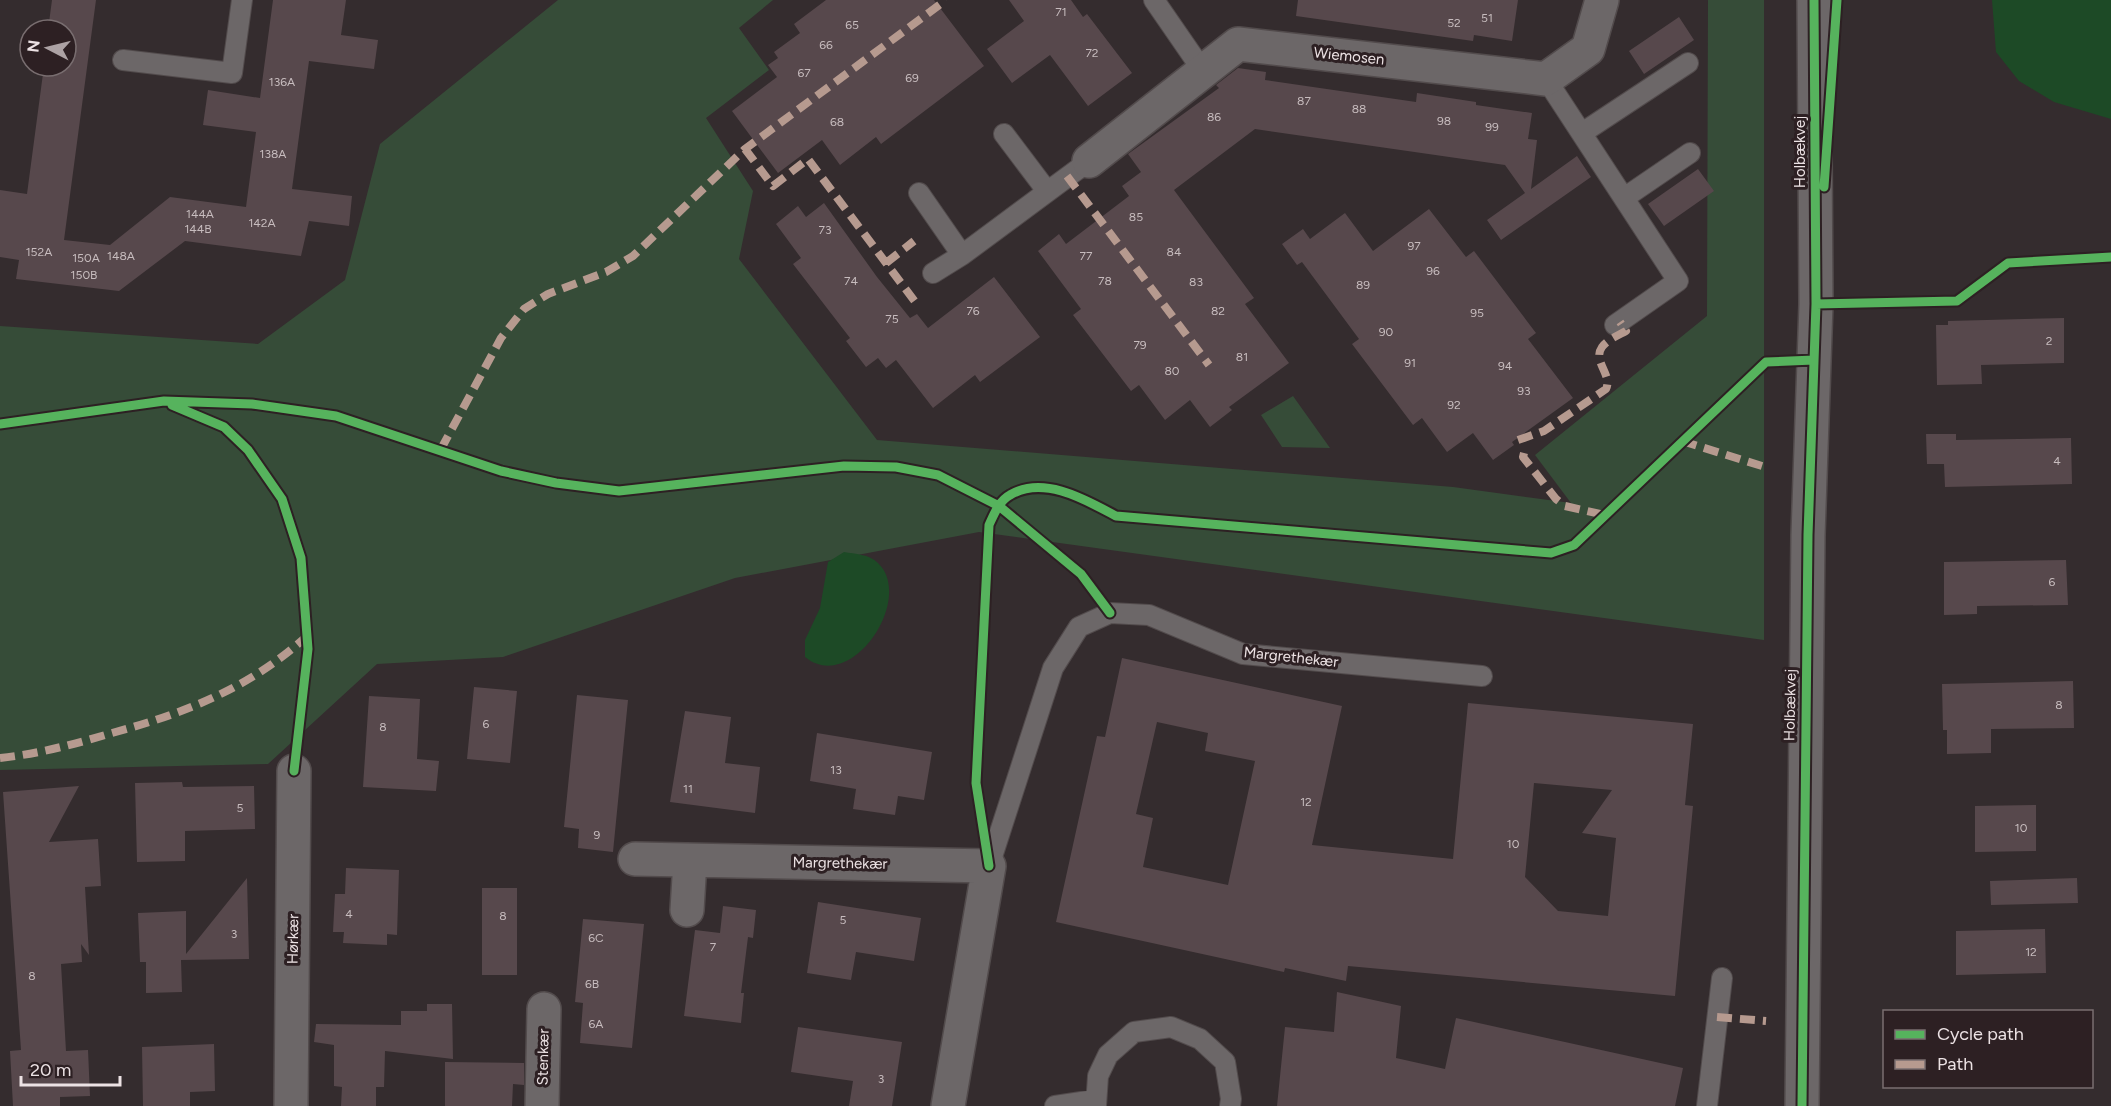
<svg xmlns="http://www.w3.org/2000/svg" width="2111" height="1106" viewBox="0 0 2111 1106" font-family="Figtree,sans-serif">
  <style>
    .green { fill: #364c38 }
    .water { fill: #1d4a26 }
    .building { fill: #57484c; fill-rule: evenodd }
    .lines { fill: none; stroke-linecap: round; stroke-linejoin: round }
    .lane-casing { stroke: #524b4c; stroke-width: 22 }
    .street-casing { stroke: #524b4c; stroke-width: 36 }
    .secondary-casing { stroke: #524b4c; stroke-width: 36 }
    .lane { stroke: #6c6768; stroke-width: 20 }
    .street { stroke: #6c6768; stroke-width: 33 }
    .secondary { stroke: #6c6768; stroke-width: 33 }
    .quiet { stroke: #b69a8f; stroke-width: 8; stroke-dasharray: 15 8; stroke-linecap: butt }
    .cycleway-casing { stroke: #2d2023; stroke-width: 13 }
    .cycleway { stroke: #56b35d; stroke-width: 9 }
    .labels { text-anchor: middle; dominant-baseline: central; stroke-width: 6; stroke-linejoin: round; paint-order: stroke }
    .number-label { font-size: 12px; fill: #c7bcbe }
    .street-label { font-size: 15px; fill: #ece2e4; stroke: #2d2023 }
  </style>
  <rect width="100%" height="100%" fill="#342c2e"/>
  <path class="green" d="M558,0H773L739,28L769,70L706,118L753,191L739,259L877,440L1453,487L1571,503L1535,455L1707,316L1708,0H1764V640L979,532L735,578L503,657L377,664L268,764L0,770V326L258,344L345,280L380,144Z
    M1293,396L1330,448L1282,447L1261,415Z"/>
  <path class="water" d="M1992,0H2111V119L2054,102L2019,81L1996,52Z
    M844,552C855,554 869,554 878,563C915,598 852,695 805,657V640L820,608L828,562Z"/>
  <path class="building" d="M52,0H96L64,240L110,245L170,197L246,207L256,132L203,125L208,90L260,98L273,0H346L341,35L378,40L374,69L309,61L292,189L352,196L349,226L309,221L301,256L185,241L119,291L16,279L19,260L0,257V190L27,194L44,66H66V30H48Z
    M826,0H934L984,66L881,144L876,137L840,165L822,140L778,173L732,111L777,77L768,65L778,58L774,52L800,33L794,24Z
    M1009,0H1071L1083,17L1087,14L1132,73L1088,106L1050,55L1012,83L987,49L1024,21Z
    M1298,0H1518L1512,41L1474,35L1473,41L1296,16Z
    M1679,17L1694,40L1644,74L1629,51Z
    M1238,68L1266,72L1265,80L1416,102L1417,93L1476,102V105L1532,113L1528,139L1537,140L1531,189L1577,156L1591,177L1501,240L1487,220L1525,193L1505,165L1255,129L1174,190L1254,298L1245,304L1289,363L1229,407L1232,410L1210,427L1190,400L1165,420L1139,385L1131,391L1073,315L1081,309L1038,251L1059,234L1066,244L1129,196L1122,186L1141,172L1128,154L1219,88L1216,85Z
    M1698,169L1714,191L1664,226L1648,204Z
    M824,203L877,277L910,318L917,314L928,328L994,277L1040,337L980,382L975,375L933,408L896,360L886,368L878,358L866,367L846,341L850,338L793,264L801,258L776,224L798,206L806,217Z
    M1429,209L1466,257L1474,251L1536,333L1528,339L1573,398L1512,442L1514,445L1493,460L1473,433L1447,452L1422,418L1413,425L1352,344L1359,339L1302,262L1297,265L1282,244L1303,229L1310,239L1345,213L1373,251Z
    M2064,318V363L1981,365L1982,384L1937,385L1936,325H1948V321Z
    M1926,434H1956V440L2071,438L2072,484L1945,487L1944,464H1927Z
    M2066,560L2068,605L1977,606V614L1944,615V562Z
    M1122,658L1342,706L1312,845L1453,859L1468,703L1693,724L1685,805L1693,806L1675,996L1348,966L1346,981L1285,968L1284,972L1056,922L1097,736L1105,737ZM1157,722L1208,733L1205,751L1255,761L1228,885L1143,867L1153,818L1136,814ZM1534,783L1612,790L1582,833L1616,838L1608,916L1558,911L1525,877Z
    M2073,681L2074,728L1991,729V753L1947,754V730H1943L1942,684Z
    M474,687L517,691L510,763L467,759Z
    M577,695L628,700L613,852L578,848L579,829L564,827Z
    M369,696L420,699L417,759L439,761L436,791L363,787Z
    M685,711L731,717L725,763L760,767L755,813L670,802Z
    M817,733L932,752L924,800L898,796L895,815L853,809L856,789L810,781Z
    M182,782L183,787L254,786L255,829L185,831V861L137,862L135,783Z
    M79,786L49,842L98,839L101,886L85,887L89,955L81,944L82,962L61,964L66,1051L88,1050L90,1096L60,1097V1106H13L10,1051L21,1050L3,792Z
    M2036,805V851L1975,852V806Z
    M346,868L399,870L397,935L387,934V945L343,943L344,932H333L335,894H345Z
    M247,878L249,959L181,960L182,992L146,993V962H140L138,913L186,911V954Z
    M2077,878L2078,903L1991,905L1990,881Z
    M482,888H517V975H482Z
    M818,902L921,918L914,961L856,952L851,980L807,973Z
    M723,906L756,910L753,938L748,937L741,993H744L741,1023L684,1016L695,930L720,933Z
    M583,919L644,924L632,1048L580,1043L583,1003L575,1002Z
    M2045,929L2046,973L1956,975V931Z
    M1337,992L1401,1006L1396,1058L1445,1069L1456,1018L1683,1068L1675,1106H1277L1285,1027L1334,1032Z
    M427,1004H452L453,1059L385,1051L384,1087H376V1106H341L342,1087L334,1086V1045L314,1042L316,1024L401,1025V1011H427Z
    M798,1027L902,1042L892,1106H849L853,1081L791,1072Z
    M214,1044L215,1091L190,1092V1106H143L142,1047Z
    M445,1062L524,1063V1085L513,1084L512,1106H445Z"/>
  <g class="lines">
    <defs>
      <path id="lane" d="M1154,0L1203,71
        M123,60L232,73L242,0
        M1546,79L1678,281L1615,325
        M1582,133L1688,63
        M1004,134L1047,191
        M919,193L962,255
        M1624,198L1690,153
        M933,273L962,255L1089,161
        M989,866L1053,668L1079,627L1110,613L1149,615L1243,654L1482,676
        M1055,1106L1095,1100
        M1096,1106L1098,1076L1108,1055L1134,1032L1171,1027L1200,1039L1225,1062L1231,1099L1230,1106
        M1707,1106L1722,978"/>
      <path id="street" d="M1089,161L1238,44L1546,79L1588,49L1602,0
        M635,859L989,866L948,1106
        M687,910L690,861
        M291,1106L294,771
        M542,1106L544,1009"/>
      <path id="secondary" d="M1802,1106L1808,535L1816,304L1814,0"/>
    </defs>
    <use href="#lane" class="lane-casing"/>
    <use href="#street" class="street-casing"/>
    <use href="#secondary" class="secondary-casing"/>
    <use href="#lane" class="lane"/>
    <use href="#street" class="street"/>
    <use href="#secondary" class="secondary"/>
    <path class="quiet" d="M745,149L773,186L808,159L916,303
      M1067,176L1209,365
      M886,263L914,241
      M1518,440L1544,431L1606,389C1613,375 1592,361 1602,347C1607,340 1619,335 1626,331L1620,322
      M1682,441L1762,466
      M441,449L501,338L524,309L548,294L606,272L633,256L745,149L946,0
      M1524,453L1523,457L1556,499L1565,506L1605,515
      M0,758C38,754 75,744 112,733C185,713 250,688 307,636
      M1717,1017L1766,1021"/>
    <defs>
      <path id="cycleway" d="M1824,187L1837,0
        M1816,304L1957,301L2008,263L2111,257
        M172,405L224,427L248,450L282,499L301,558L308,649L294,771
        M0,424L164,401L252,404L336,416L501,471L556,483L619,491L844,466L896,467L938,475L999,506L1081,574L1110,613
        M989,866L976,783L989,525C994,514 999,501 1010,495C1044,475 1086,500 1116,516L1551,553L1574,545L1766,362L1814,360
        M1802,1106L1808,535L1816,304L1814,0"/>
    </defs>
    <use href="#cycleway" class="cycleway-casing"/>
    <use href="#cycleway" class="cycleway"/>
  </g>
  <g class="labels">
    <g class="number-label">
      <text x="1061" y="12">71</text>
      <text x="1487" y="18">51</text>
      <text x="1454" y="23">52</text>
      <text x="852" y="25">65</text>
      <text x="826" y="45">66</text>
      <text x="1092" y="53">72</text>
      <text x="804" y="73">67</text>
      <text x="912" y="78">69</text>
      <text x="282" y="82">136A</text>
      <text x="1304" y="101">87</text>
      <text x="1359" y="109">88</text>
      <text x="1214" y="117">86</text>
      <text x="1444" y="121">98</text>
      <text x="837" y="122">68</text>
      <text x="1492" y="127">99</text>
      <text x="273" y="154">138A</text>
      <text x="200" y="214">144A</text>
      <text x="1136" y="217">85</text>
      <text x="262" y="223">142A</text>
      <text x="198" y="229">144B</text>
      <text x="825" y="230">73</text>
      <text x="1414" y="246">97</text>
      <text x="39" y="252">152A</text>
      <text x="1174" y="252">84</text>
      <text x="121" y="256">148A</text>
      <text x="1086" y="256">77</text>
      <text x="86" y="258">150A</text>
      <text x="1433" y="271">96</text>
      <text x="84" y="275">150B</text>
      <text x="851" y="281">74</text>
      <text x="1105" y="281">78</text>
      <text x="1196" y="282">83</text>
      <text x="1363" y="285">89</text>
      <text x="973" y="311">76</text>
      <text x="1218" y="311">82</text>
      <text x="1477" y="313">95</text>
      <text x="892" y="319">75</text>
      <text x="1386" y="332">90</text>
      <text x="2049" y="341">2</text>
      <text x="1140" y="345">79</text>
      <text x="1242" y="357">81</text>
      <text x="1410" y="363">91</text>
      <text x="1505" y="366">94</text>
      <text x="1172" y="371">80</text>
      <text x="1524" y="391">93</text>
      <text x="1454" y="405">92</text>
      <text x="2057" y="461">4</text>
      <text x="2052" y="582">6</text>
      <text x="2059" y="705">8</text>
      <text x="486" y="724">6</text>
      <text x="383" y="727">8</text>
      <text x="836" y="770">13</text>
      <text x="688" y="789">11</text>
      <text x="1306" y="802">12</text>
      <text x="240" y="808">5</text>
      <text x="2021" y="828">10</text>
      <text x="597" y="835">9</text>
      <text x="1513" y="844">10</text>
      <text x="349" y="914">4</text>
      <text x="503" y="916">8</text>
      <text x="843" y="920">5</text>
      <text x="234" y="934">3</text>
      <text x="596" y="938">6C</text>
      <text x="713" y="947">7</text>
      <text x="2031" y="952">12</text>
      <text x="32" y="976">8</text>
      <text x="592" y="984">6B</text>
      <text x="596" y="1024">6A</text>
      <text x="881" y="1079">3</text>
    </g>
    <g class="street-label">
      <text transform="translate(1349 56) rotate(6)">Wiemosen</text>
      <text transform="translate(1800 152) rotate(-90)">Holbækvej</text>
      <text transform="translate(1291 657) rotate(6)">Margrethekær</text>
      <text transform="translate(1790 705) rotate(-89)">Holbækvej</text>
      <text transform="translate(840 863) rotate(1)">Margrethekær</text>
      <text transform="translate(293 939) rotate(-89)">Hørkær</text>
      <text transform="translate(543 1057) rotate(-89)">Stenkær</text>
    </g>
  </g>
  <rect x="1883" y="1010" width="210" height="78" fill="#2d2023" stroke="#796e70" stroke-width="1.5"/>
  <rect x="1895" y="1030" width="30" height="9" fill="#56b35d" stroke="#796e70" stroke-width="1.5"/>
  <text x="1937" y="1040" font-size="18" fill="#ece2e4">Cycle path</text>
  <rect x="1895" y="1060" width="30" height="9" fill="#b69a8f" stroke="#796e70" stroke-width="1.5"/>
  <text x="1937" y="1070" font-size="18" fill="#ece2e4">Path</text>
  <g transform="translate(48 48) rotate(277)"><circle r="28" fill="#2d2023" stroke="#796e70" stroke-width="1.5"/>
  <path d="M0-4.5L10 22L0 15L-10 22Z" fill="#aca2a4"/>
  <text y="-9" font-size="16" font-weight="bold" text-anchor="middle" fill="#ece2e4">N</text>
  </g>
  <path d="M21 1076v9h99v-9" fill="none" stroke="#ece2e4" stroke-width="3"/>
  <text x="30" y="1076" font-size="18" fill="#ece2e4" stroke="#2d2023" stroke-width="4.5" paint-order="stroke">20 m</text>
</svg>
